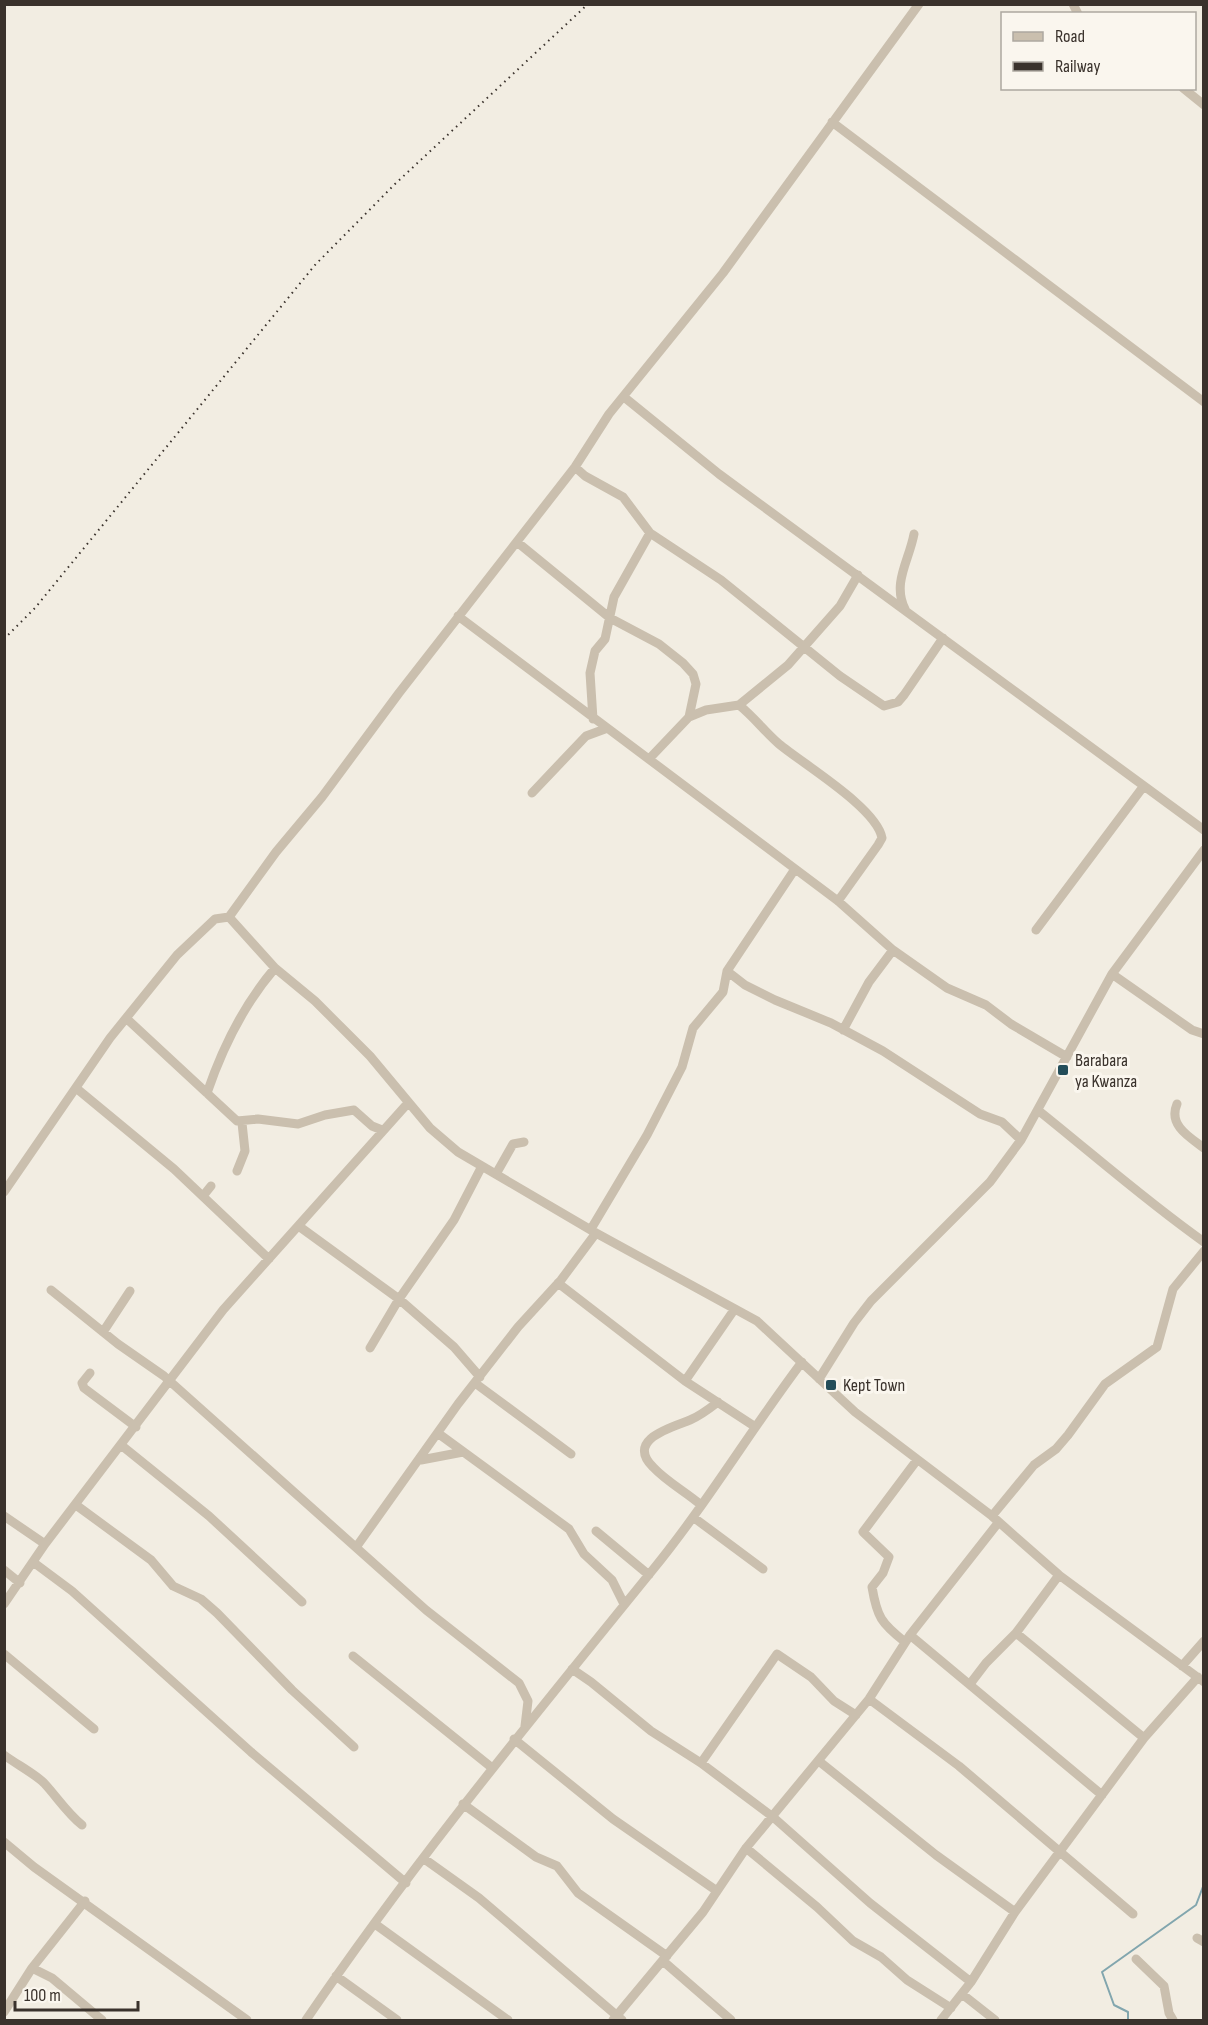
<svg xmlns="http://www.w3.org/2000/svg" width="1208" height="2025" viewBox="0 0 1208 2025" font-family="'Sofia Sans Condensed',sans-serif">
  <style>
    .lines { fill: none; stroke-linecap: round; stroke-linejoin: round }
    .stream { stroke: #82a6ae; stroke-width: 2 }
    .minor { stroke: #cabfae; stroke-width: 9 }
    .rail { stroke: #3a322c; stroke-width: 2; stroke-dasharray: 1.5 4.5; stroke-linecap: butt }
    .poi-dot { fill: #234d59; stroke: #faf6ee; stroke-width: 2 }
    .labels { text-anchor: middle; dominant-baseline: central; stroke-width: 6; stroke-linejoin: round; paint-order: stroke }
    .poi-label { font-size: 18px; fill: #3a322c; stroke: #faf6ee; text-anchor: start }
  </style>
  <rect width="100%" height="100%" fill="#f2ede2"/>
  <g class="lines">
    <path class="stream" d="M1128,2020V2012L1114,2005L1102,1972L1196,1905L1204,1884"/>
    <path class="minor" d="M1073,4L1078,14
      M1183,88L1204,105
      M832,122L1204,402
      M624,397L719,474L1204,830
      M575,467L585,476L623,497L650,533L721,580L840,676L884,706L898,702L904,695L943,638
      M517,542L610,618L659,644L683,663L693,674L696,684L689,717
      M905,609C892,583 909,561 914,534
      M458,616L838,901L893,950L947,988L986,1005L1011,1024L1067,1057
      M739,705C754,717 765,732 779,744C803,764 877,808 882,838L878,845L838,901
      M593,719L590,673L595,651L605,639L614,597L650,533
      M649,759L689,717L706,710L739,705L788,665L840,606L858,575
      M532,793L586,736L605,729
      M229,917L275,968L315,1001L370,1056L430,1128L458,1152L596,1233L757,1321L855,1412L992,1516L1059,1575L1204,1682
      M1036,930L1143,787
      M727,971L745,985L775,1000L831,1023L883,1051L980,1114L1002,1122L1021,1140
      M1112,974L1192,1030L1204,1034
      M127,1019L237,1121L258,1119L298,1124L325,1115L354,1110L372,1126L382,1130
      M843,1030L869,982L893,950
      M76,1088L174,1169L269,1259
      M207,1093C222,1049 245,1003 275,968
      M1177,1104C1168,1125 1189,1137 1204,1148
      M1039,1111C1094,1155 1146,1201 1204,1242
      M237,1171L245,1151L242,1123
      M496,1174L513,1144L524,1142
      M4,1192L110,1038L177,955L215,919L229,917L276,852L322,797L399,693L575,467L609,414L723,273L919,4
      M203,1196L211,1186
      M300,1227L399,1299L454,1347L480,1377
      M591,1229L647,1135L682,1067L693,1028L723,992L727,971L795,869
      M558,1283L685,1381L754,1426
      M51,1290L118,1344L164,1376L426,1610L519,1683L528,1701L525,1726
      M103,1332L130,1291
      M370,1348L399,1299L454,1220L482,1166
      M90,1373L82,1383L84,1388L136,1427
      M819,1379L854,1323L871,1301L990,1182L1021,1140L1112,974L1204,850
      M685,1381L734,1310
      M475,1383L571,1454
      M439,1434L569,1529L584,1554L612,1580L624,1604
      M121,1445L209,1516L302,1602
      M421,1460L463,1452
      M76,1505L151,1560L173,1586L201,1599L217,1613L292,1690L354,1747
      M701,1505C686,1492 667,1482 653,1467C625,1439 673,1427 690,1420C700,1416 709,1409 718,1402
      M4,1516L45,1544
      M992,1516L1034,1465L1056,1449L1068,1435L1105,1384L1157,1347L1173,1289L1204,1251
      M693,1517L763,1569
      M596,1531L649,1575
      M357,1546L458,1404L518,1327L561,1280L596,1233
      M33,1562L72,1591L251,1752L406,1883
      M4,1570L20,1583
      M1059,1575L1016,1633L1144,1738
      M4,1604L45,1544L223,1310L408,1103
      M910,1635L1102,1795
      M905,1642C881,1623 877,1617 872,1587L883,1573L889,1557L863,1532L917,1460
      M4,1654L94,1729
      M353,1656L491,1767
      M1182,1666L1204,1641
      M572,1669L591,1682L651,1731L701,1763L773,1817L870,1903L971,1982
      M970,1684L986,1663L1016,1633
      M869,1699L959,1766L1133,1914
      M514,1739L613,1819L717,1891
      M4,1755C16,1764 35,1774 44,1783C57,1797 67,1813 82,1825
      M820,1762L936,1855L1015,1912
      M701,1763L777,1654L811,1677L834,1701L856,1715
      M463,1804L536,1857L557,1866L578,1893L667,1956
      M4,1842L34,1867L247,2020
      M746,1848L817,1907L853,1941L881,1957L907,1980L951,2008
      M423,1858L479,1898L622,2020
      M375,1924L508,2020
      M1197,1938L1204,1942
      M1136,1959L1164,1986L1169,2013L1173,2020
      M663,1961L731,2020
      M32,1968L52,1978L102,2020
      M336,1976L397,2020
      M962,1994L995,2020
      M4,2012L32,1968L85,1901
      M306,2020C412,1864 532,1719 651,1572C706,1505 750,1431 802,1362
      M613,2020L703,1912L746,1848L869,1699L910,1635L998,1523
      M941,2020L971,1982L1015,1912L1144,1738L1198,1677"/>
    <path class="rail" d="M4,639L35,608L315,265L395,184L588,4"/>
  </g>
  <g class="poi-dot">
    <rect x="1057" y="1064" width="12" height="12" rx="3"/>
    <rect x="825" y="1379" width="12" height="12" rx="3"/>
  </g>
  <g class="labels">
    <g class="poi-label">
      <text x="1075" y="1060">Barabara<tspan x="1075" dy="21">ya Kwanza</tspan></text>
      <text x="843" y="1385">Kept Town</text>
    </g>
  </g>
  <rect width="1208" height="2025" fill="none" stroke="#3a322c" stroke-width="12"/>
  <rect x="1001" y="12" width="195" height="78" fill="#faf6ee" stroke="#ada8a0" stroke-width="1.5"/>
  <rect x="1013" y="32" width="30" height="9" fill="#cabfae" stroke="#ada8a0" stroke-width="1.5"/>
  <text x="1055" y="42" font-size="18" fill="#3a322c">Road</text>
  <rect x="1013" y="62" width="30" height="9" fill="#3a322c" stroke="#ada8a0" stroke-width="1.5"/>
  <text x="1055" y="72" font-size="18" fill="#3a322c">Railway</text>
  <path d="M15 2001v9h123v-9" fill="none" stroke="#3a322c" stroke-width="3"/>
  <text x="24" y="2001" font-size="18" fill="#3a322c" stroke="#faf6ee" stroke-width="4.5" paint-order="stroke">100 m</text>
</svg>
